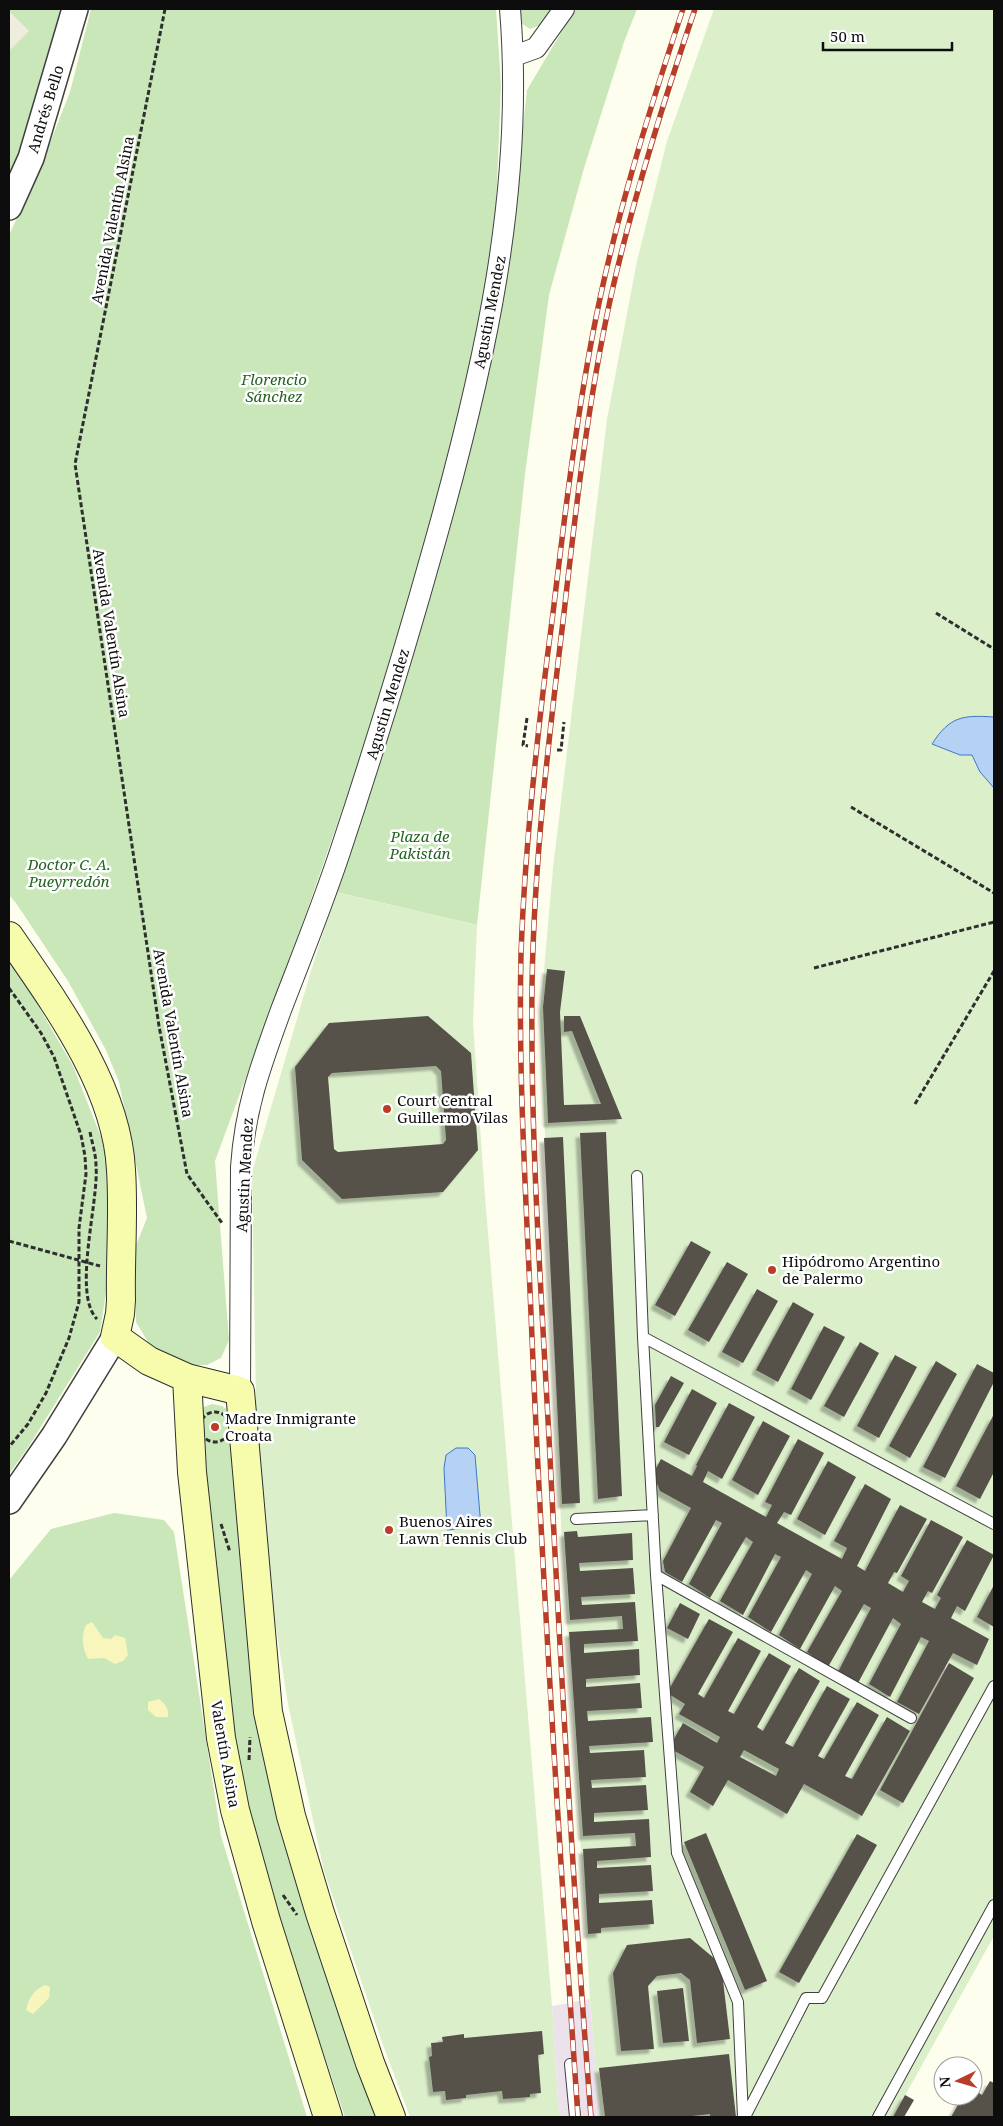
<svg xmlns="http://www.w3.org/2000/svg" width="1003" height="2126" viewBox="0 0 1003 2126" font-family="'Noto Serif',serif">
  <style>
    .industrial { fill: #ece2eb }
    .green { fill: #c9e7b9 }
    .sand { fill: #f8f6bc }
    .pitch { fill: #dcefcb }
    .plaza { fill: #eeedde }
    .water { fill: #b5d1f4; stroke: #3f78c8 }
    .building { fill: #56514a; fill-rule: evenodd; filter: url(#shadow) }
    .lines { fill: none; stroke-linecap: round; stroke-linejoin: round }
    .service-casing { stroke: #404040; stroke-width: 12 }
    .minor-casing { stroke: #404040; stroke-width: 22 }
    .tertiary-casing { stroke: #404040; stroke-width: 28 }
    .secondary-casing { stroke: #2f2f2f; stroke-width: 30 }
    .path { stroke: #2f2f2f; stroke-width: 3; stroke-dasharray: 5 2.5; stroke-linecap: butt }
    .service { stroke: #fff; stroke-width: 10 }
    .minor { stroke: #fff; stroke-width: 20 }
    .tertiary { stroke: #fff; stroke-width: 25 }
    .secondary { stroke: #f6fcac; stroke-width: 28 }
    .rail-casing { stroke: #b83e2a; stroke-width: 5.5 }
    .rail { stroke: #fff; stroke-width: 4; stroke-dasharray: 11; stroke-linecap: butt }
    .poi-dot { fill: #b83e2a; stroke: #fff; stroke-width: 2 }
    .labels { text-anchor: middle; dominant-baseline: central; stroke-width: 5; stroke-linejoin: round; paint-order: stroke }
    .street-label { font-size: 15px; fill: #0d0d0d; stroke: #fff }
    .park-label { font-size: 15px; font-style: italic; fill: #226320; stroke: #fff }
    .poi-label { font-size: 15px; fill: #0d0d0d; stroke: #fff; text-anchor: start }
  </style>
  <defs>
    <filter id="shadow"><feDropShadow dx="-4.5" dy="4.5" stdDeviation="1" flood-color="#0004"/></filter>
  </defs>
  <rect width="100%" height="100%" fill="#fefeee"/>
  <path class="industrial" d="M590,1999L600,2117H559L552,2006Z"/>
  <path class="green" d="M9,9H66L40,103L9,176Z
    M91,9H496L501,85L496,209L484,293L455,432L417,573L376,713L297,939L215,1161L229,1340L221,1358L207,1365H195L178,1361L151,1347L136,1322L135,1248L147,1218L119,1082L106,1050L68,981L16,903L9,895V235L37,176L70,92Z
    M520,9H552L543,24L530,29L521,23Z
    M575,9H637L624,42L584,168L549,295L525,474L477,925L336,892L391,728L439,562L484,386L504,297L527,90Z
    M9,960L22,978L73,1066L101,1137L108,1167L110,1266L100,1332L27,1449L9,1474Z
    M212,1404L222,1406L233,1414L259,1696L379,2117H345L273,1902L251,1821L231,1725L196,1426L201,1408Z
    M114,1513L164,1520L174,1532L221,1836L307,2117H9V1580L51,1529Z"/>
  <path class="sand" d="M92,1622L103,1638L111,1639L115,1635L125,1638L128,1655L123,1661L115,1664L104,1658L88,1659C82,1647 81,1637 86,1625Z
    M159,1699C165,1704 169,1708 168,1717H156L148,1710V1702Z
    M45,1985L50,1987L49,1998L33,2014L26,2010C29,1997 33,1991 45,1985Z"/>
  <path class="pitch" d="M714,9H994V1936L893,2117H600L590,1999L561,1524L540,1015L553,868L607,419L637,261L667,141Z
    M336,892L477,925L473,1023L484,1184L552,2006L559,2117H410L383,2045L324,1871L288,1704L272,1602L257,1458L252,1172L311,971Z"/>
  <path class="plaza" d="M9,11L29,31L9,51Z"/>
  <path class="water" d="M994,717V788L980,772L972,755H960L932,744C950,716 963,715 994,717Z
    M456,1448H468L475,1455L481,1527L447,1530L444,1468L446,1455Z"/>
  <path class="building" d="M547,969L565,971L560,1012L564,1105L601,1104L572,1031L564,1032V1016H580L622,1119L548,1123L543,1007Z
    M428,1016L471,1053L478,1150L443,1192L342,1199L302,1160L295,1067L329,1023ZM436,1066L441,1071L446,1140L443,1144L338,1152L334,1149L328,1077L332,1073Z
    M606,1132L622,1496L598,1499L580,1133Z
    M563,1137L580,1503L562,1504L544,1138Z
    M691,1241L711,1252L675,1316L655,1305Z
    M727,1262L748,1274L709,1342L688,1330Z
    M757,1289L778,1301L743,1363L722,1352Z
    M793,1302L814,1314L778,1382L756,1370Z
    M824,1326L845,1337L811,1400L791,1389Z
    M860,1342L879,1353L844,1417L824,1406Z
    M895,1355L917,1367L879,1438L857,1426Z
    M936,1361L957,1374L910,1458L889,1446Z
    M977,1364L994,1373V1382L945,1478L923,1467Z
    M671,1376L684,1383L659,1427H656L655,1405Z
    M692,1389L717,1403L689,1455L664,1442Z
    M729,1403L755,1417L722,1479L708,1471L703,1482L766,1517L772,1505L765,1502L798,1439L824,1453L791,1515L784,1512L777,1523L842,1559L847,1548L834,1541L865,1484L891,1499L857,1566L865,1571L900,1505L927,1519L897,1573L894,1572L888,1583L903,1592L909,1581L901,1576L931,1520L963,1537L932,1593L928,1591L922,1602L935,1609L941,1598L937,1595L967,1540L994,1555L965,1611L957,1606L951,1618L989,1639L977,1665L953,1653L919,1714L897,1702L929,1641L921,1637L890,1697L869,1684L901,1624L893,1618L858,1683L838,1672L871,1608L864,1604L828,1667L807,1652L842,1591L835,1586L800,1649L779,1635L812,1574L806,1570L771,1632L748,1617L781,1557L775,1554L743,1615L720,1601L753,1542L746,1537L710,1598L689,1584L722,1523L716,1520L682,1582L665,1572L663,1561L691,1508L660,1491L653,1474L661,1459L692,1476L697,1466L696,1465Z
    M994,1414V1472L980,1499L956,1486Z
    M763,1421L790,1436L758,1495L732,1480Z
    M828,1461L856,1477L825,1535L797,1519Z
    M577,1531L578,1537L632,1533L633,1560L579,1563L580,1571L633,1568L635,1594L581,1597L582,1605L635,1602L638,1641L584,1644V1653L639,1649L640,1675L586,1679V1687L640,1683L642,1708L587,1711L588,1721L651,1717L653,1742L589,1746L590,1753L644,1750L646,1777L591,1780L592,1788L646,1785L648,1810L594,1813V1822L649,1819L651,1857L597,1861V1868L651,1865L653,1891L599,1894V1903L652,1900L654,1924L601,1928V1933L588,1934L583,1849L636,1846L635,1833L583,1836L569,1632L623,1629L622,1616L570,1620L564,1532Z
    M994,1585V1627L977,1617Z
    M680,1603L700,1614L688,1639L667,1628Z
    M709,1619L733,1632L698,1694L704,1698L738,1638L761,1651L728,1711L734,1714L769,1653L791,1666L757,1727L763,1731L799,1668L820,1681L785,1743L793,1747L827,1686L850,1699L818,1756L824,1759L857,1702L879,1715L845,1776L852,1779L887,1717L910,1731L862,1816L804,1784L787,1814L728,1780L713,1806L690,1792L704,1767L669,1748L683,1723L717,1743L720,1737L679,1714L685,1704L667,1693ZM744,1750L779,1769L776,1776L740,1757Z
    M949,1663L974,1678L903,1803L880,1790Z
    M706,1833L767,1981L745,1990L684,1842Z
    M857,1834L877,1845L799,1983L779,1972Z
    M690,1938L721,1964L730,2039L697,2043L690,1980L681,1973L657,1976L648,1986L654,2049L621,2051L613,1973L627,1945Z
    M683,1988L689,2041L663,2043L657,1991Z
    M542,2031L544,2054L538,2055L541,2093L530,2094V2097L503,2099L502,2091L466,2095V2098L446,2100L445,2091L433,2092L429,2057L432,2056L431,2043L443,2042L442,2037L464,2034V2038Z
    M729,2054L736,2117H710V2114L684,2117H605L599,2068Z
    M990,2081L994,2083V2117H951L963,2096H973V2089L982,2095Z
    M905,2095L914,2100L904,2117H893Z"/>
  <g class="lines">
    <defs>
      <path id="service" d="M637,1176L643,1337L656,1575L677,1853L738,2002L743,2117
        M643,1337L994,1524
        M576,1519L653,1515
        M656,1575L911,1718
        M570,2064L575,2117
        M745,2117L806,1998H822L994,1686
        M878,2117L994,1905"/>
      <path id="minor" d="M514,56L536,48L564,9
        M240,1391L241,1167C245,1107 261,1065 281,1010C301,958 322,906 340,852C374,750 406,646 435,542C484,368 525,190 510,9"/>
      <path id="tertiary" d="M9,207L31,158L75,9
        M9,1501L54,1436L115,1337"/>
      <path id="secondary" d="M9,936C55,1003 117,1086 121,1170C124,1213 120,1257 121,1300L120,1314L115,1337L149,1361L187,1378L240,1391L268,1712L291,1816L320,1913L370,2063L391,2117
        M187,1378L192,1472L221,1738L235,1810L266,1921L328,2117"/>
    </defs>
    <use href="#service" class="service-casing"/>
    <use href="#minor" class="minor-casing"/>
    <use href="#tertiary" class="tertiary-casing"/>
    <use href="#secondary" class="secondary-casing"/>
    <path class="path" d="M165,9L75,464L159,1026L187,1174L222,1223
      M936,613L994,649
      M527,718L523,745L528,746
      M557,750H561L564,722
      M851,807L994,893
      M814,968L994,922
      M9,988L41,1033L54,1057L81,1135L85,1156L86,1174L79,1228V1302L69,1338L46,1393L28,1424L9,1447
      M915,1104L994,971
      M90,1132C92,1143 96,1154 96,1166C99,1202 72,1294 97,1319
      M9,1241L100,1266
      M200 1427a15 15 0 1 1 30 0a15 15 0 1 1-30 0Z
      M221,1524L230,1552
      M249,1760L250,1737
      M283,1895L297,1915"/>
    <use href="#service" class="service"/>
    <use href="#minor" class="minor"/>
    <use href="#tertiary" class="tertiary"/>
    <use href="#secondary" class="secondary"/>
    <defs>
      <path id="rail" d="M578,2117C560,1858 543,1598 532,1338C527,1210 518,1082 521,954C525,840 538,726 553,613C564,521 575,429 592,338C613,226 647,117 683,9
        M591,2117C574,1904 562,1691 551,1477C543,1314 530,1149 532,986C534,860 549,737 564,613C576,507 588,401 611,296C633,198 663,103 695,9"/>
    </defs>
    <use href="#rail" class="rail-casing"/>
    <use href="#rail" class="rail"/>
  </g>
  <g class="poi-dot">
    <circle cx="387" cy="1109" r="5"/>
    <circle cx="772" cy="1270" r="5"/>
    <circle cx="215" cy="1427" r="5"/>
    <circle cx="389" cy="1530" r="5"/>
  </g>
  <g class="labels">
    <g class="street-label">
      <text transform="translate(45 109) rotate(-73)">Andrés Bello</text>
      <text transform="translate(112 220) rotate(-79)">Avenida Valentín Alsina</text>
      <text transform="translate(489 312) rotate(-79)">Agustin Mendez</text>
      <text transform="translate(112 633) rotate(81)">Avenida Valentín Alsina</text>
      <text transform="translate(387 704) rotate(-73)">Agustin Mendez</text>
      <text transform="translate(174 1033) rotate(80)">Avenida Valentín Alsina</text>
      <text transform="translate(244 1175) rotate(-87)">Agustin Mendez</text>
      <text transform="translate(226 1754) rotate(80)">Valentín Alsina</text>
    </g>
    <g class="park-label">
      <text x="274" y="379">Florencio<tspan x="274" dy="17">Sánchez</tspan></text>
      <text x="420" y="836">Plaza de<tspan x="420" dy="17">Pakistán</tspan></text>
      <text x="69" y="864">Doctor C. A.<tspan x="69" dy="17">Pueyrredón</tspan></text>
    </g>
    <g class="poi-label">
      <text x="397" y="1100">Court Central<tspan x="397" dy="17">Guillermo Vilas</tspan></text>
      <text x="782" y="1261">Hipódromo Argentino<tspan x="782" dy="17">de Palermo</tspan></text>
      <text x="225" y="1418">Madre Inmigrante<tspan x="225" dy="17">Croata</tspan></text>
      <text x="399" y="1521">Buenos Aires<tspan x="399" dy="17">Lawn Tennis Club</tspan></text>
    </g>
  </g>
  <rect width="1003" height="2126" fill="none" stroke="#0d0d0d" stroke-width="20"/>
  <g transform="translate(958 2081) rotate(265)"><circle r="24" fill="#ffffff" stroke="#9e9e9e"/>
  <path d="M0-4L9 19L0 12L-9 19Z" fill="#b83e2a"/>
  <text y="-8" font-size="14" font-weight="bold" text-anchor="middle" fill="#0d0d0d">N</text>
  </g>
  <path d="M823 42v8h129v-8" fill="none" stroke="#0d0d0d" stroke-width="2.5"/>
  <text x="830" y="42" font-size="15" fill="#0d0d0d" stroke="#ffffff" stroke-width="4" paint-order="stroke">50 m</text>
</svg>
